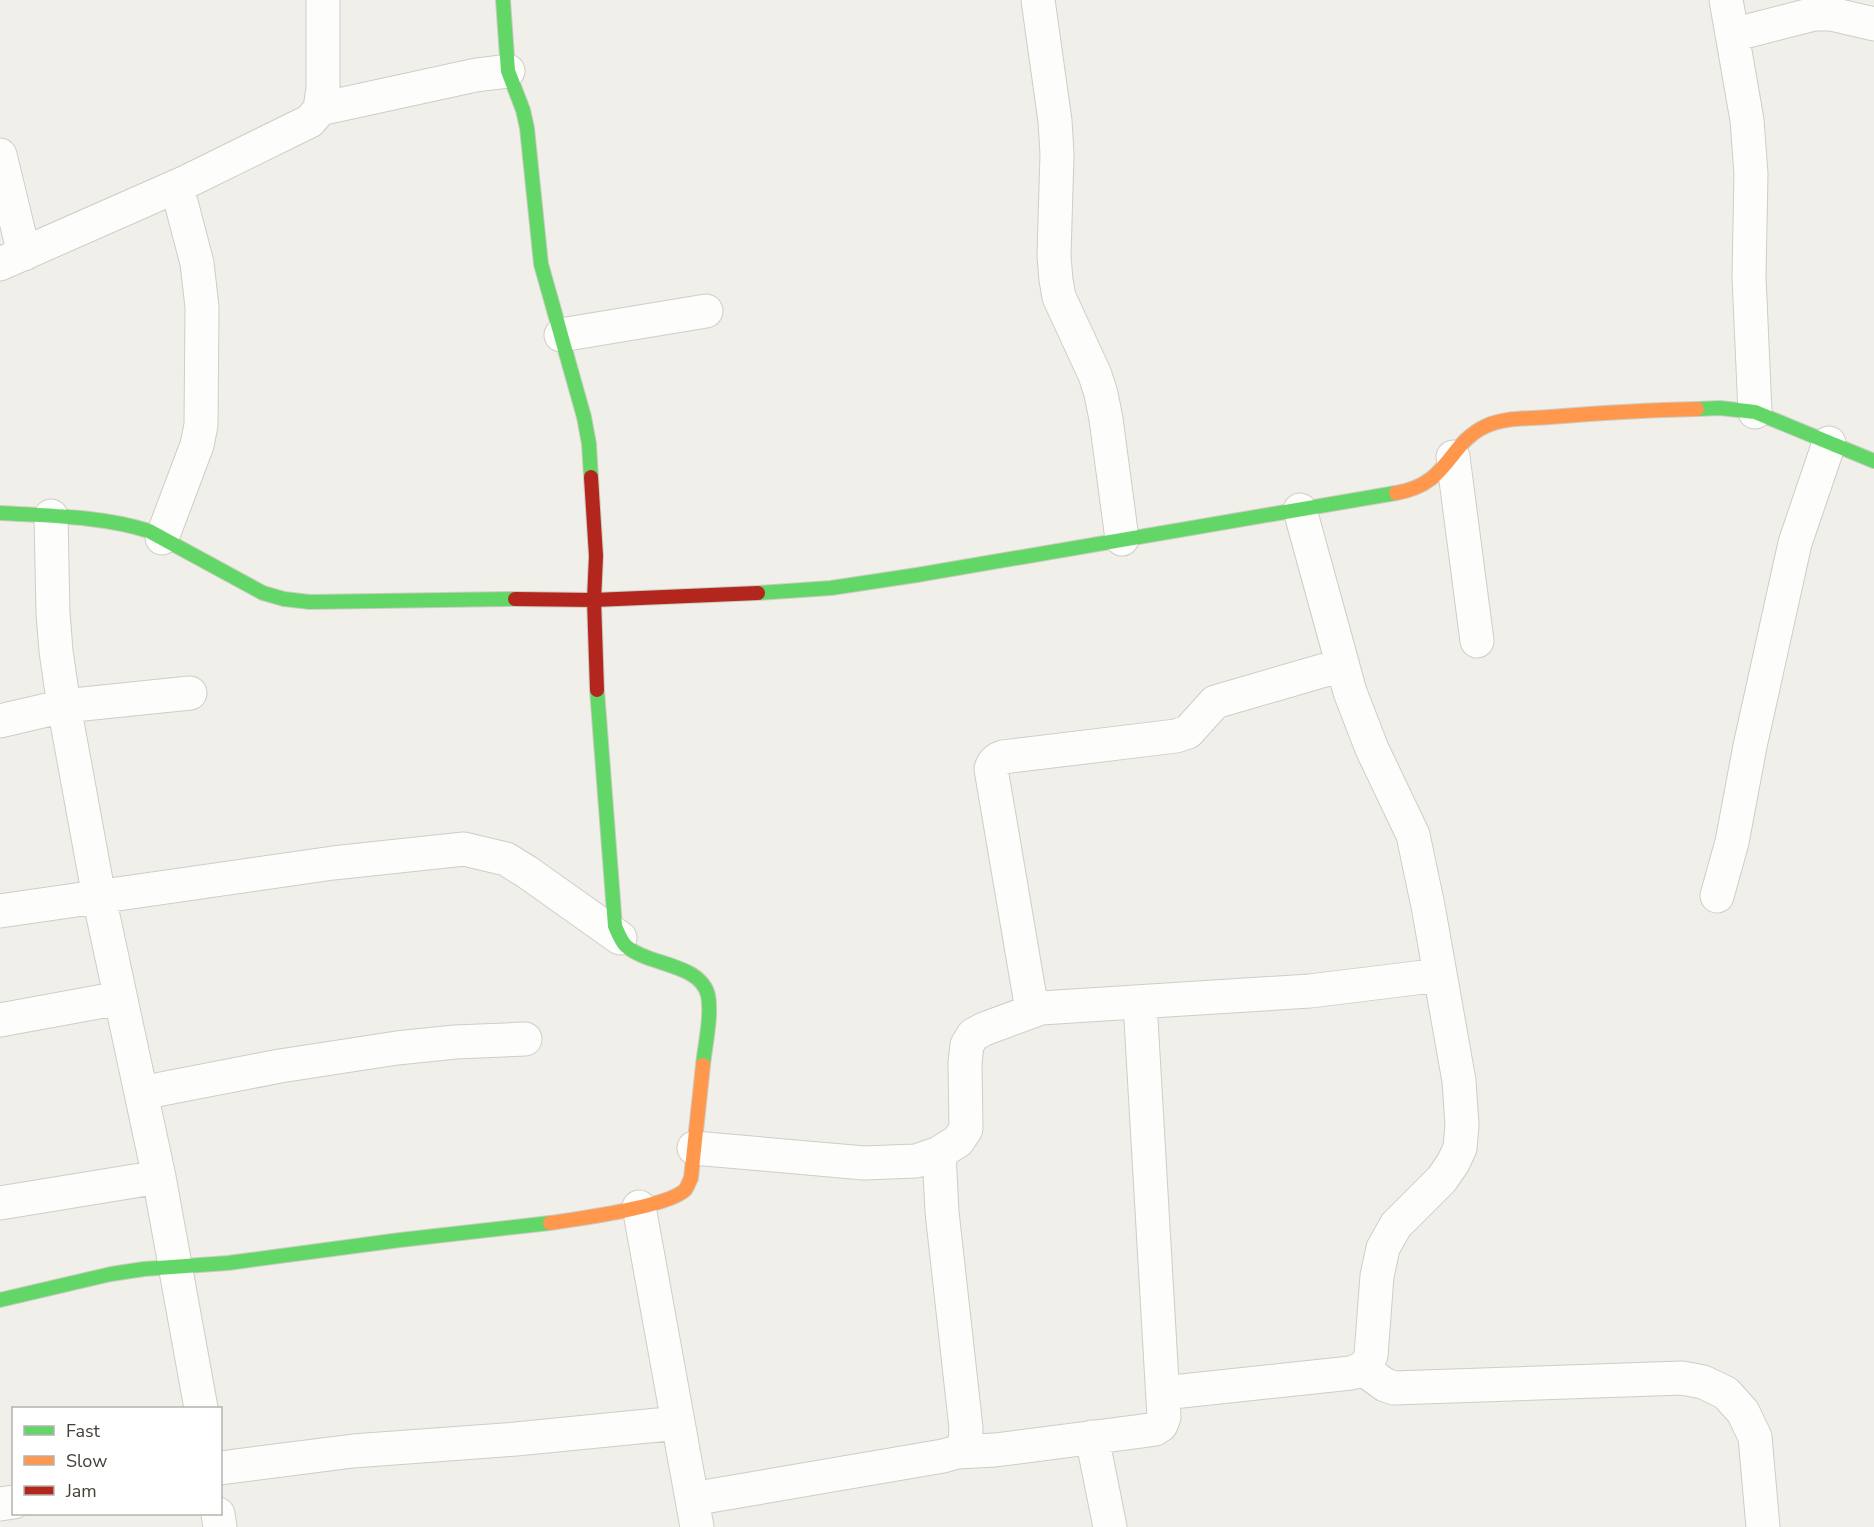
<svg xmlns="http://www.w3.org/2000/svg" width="1874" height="1527" viewBox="0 0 1874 1527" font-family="'Nunito Sans',sans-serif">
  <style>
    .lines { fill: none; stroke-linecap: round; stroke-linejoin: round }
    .street-casing { stroke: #cecdc7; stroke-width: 35 }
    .fast-casing { stroke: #ceccc1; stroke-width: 16 }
    .slow-casing { stroke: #ceccc1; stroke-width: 16 }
    .jam-casing { stroke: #ceccc1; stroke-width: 16 }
    .street { stroke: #fdfdfc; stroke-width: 33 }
    .fast { stroke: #63d668; stroke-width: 14 }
    .slow { stroke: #ff974d; stroke-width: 14 }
    .jam { stroke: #b3261e; stroke-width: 14 }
  </style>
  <rect width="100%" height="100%" fill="#f0efea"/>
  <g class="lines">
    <defs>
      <path id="street" d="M1038,0L1055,121L1057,154L1054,256L1056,280L1059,297L1095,375L1101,394L1106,419L1122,539
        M1726,0L1747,120L1751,174L1749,277L1755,412
        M1732,35L1814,14H1831L1874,24
        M320,109L476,75L508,71
        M0,155L24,254
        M0,264L186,182L310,121L320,109L323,88V0
        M561,335L706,311
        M1453,457L1477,641
        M51,516L53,613L56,651L64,706L99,897L159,1177L201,1408
        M162,538L197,445L201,425L202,307L197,263L177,187
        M0,721L64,706L190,693
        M1717,896L1732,842L1750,746L1795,543L1829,443
        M0,911L333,863L464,849L506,859L527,872L620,938
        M1032,1010L991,769C993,762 996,759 1003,757L1176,736L1188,732L1215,702L1342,665
        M0,1020L120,998
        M141,1093L280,1066L397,1048L455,1042L525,1039
        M694,1148L864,1163L916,1161L939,1153L958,1141L966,1129L965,1063L967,1045L973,1035L984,1029L1041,1008L1310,991L1440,975
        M0,1203L159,1177
        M639,1207L697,1527
        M1363,1369L1385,1385L1394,1388L1682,1378L1703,1382L1726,1393L1743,1412L1755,1437L1763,1527
        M1163,1393L1351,1373C1362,1369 1367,1367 1371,1355L1377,1276L1383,1248L1396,1225L1442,1179L1453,1163L1460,1148L1462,1125L1459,1081L1428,906L1413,835L1372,749L1350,692L1300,510
        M1092,1437L1110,1527
        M957,1452L995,1450L1142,1431L1155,1429L1161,1425L1164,1417L1163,1400L1140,1002
        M220,1468L353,1451L516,1439L678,1423
        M692,1499L943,1456L957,1452L965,1444L966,1428L942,1212L939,1153
        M0,1504L14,1502
        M218,1514L220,1527"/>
      <path id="fast" d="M503,0L508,71L523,110L527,128L541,264L584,417L589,444L591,477
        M1697,409L1720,408L1755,412L1874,461
        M0,513C50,516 101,516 149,531L263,593L284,599L310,602L515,599
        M758,593L831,588L917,575L1396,493
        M597,690L615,926C618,933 621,941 626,946C649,966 700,963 708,995C712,1015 705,1045 703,1065
        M0,1300L111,1274L144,1269L228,1263L400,1240L550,1223"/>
      <path id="slow" d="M1396,493C1450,484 1447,444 1486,426C1505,417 1529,419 1550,417C1599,413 1648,410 1697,409
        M550,1223C577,1219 667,1207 685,1190C687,1188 689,1182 691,1178L703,1065"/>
      <path id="jam" d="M591,477L596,556L594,600L597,690
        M515,599L594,600L758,593"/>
    </defs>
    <use href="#street" class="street-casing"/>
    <use href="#fast" class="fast-casing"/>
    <use href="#slow" class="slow-casing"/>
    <use href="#jam" class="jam-casing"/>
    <use href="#street" class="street"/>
    <use href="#fast" class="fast"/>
    <use href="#slow" class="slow"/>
    <use href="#jam" class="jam"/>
  </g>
  <rect x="12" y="1407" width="210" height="108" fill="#ffffff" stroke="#b5b3af" stroke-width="1.5"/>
  <rect x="24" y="1426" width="30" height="9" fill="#63d668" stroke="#b5b3af" stroke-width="1.5"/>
  <text x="66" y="1437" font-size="18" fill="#464136">Fast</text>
  <rect x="24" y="1456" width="30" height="9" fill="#ff974d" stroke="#b5b3af" stroke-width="1.5"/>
  <text x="66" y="1467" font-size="18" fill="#464136">Slow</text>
  <rect x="24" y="1486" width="30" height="9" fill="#b3261e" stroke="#b5b3af" stroke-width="1.5"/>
  <text x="66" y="1497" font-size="18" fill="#464136">Jam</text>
</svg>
